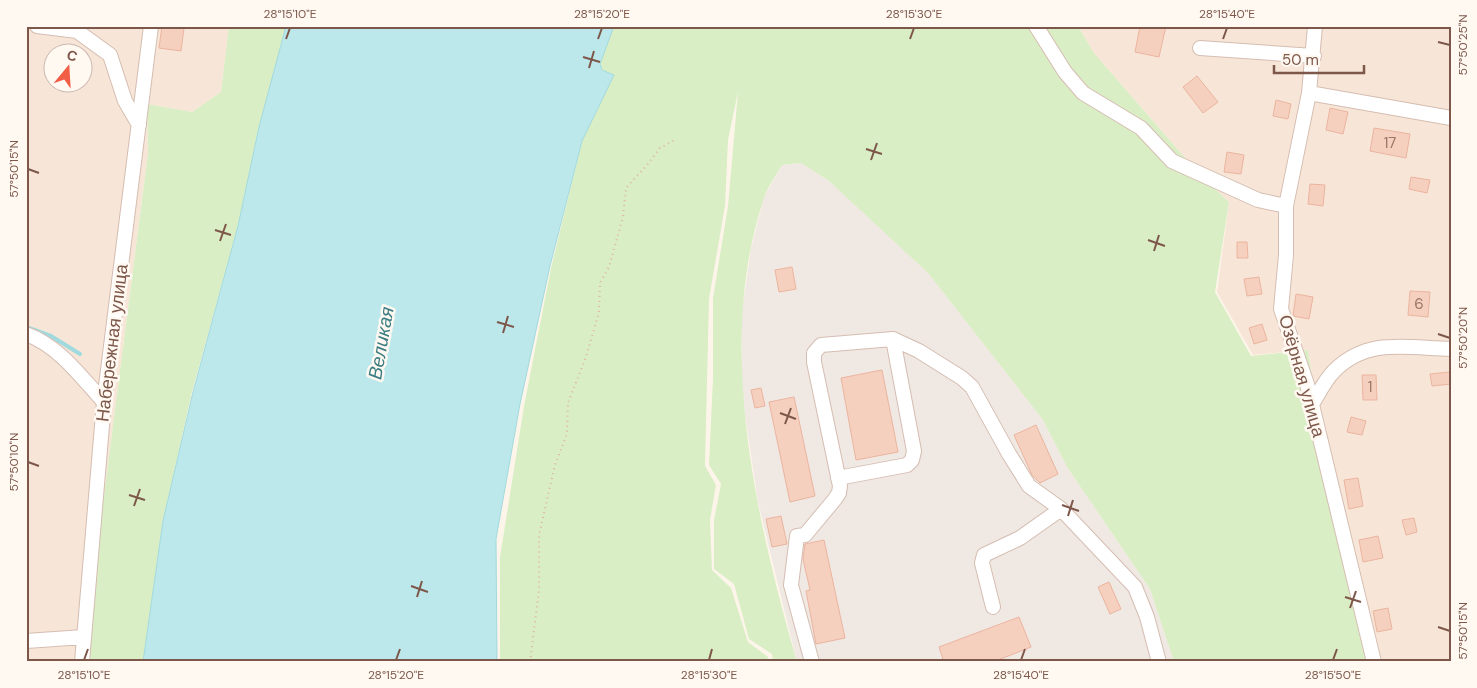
<svg xmlns="http://www.w3.org/2000/svg" width="1477" height="688" viewBox="0 0 1477 688" font-family="'DM Sans',sans-serif">
  <style>
    .residential { fill: #f7e6d8; fill-rule: evenodd }
    .industrial { fill: #f0e8e3 }
    .green { fill: #daeec6 }
    .water { fill: #bce8eb; stroke: #a1dade }
    .lines { fill: none; stroke-linecap: round; stroke-linejoin: round }
    .stream { stroke: #a1dade; stroke-width: 4 }
    .building { fill: #f6d0bf; stroke: #ebb49e }
    .minor-casing { stroke: #d5bdb1; stroke-width: 16 }
    .path { stroke: #ddb3a1; stroke-width: 2; stroke-dasharray: 1 4; stroke-linecap: butt }
    .minor { stroke: #fff; stroke-width: 14 }
    .ticks { fill: none; stroke: #7d574a; stroke-width: 2 }
    .labels { text-anchor: middle; dominant-baseline: central; stroke-width: 5; stroke-linejoin: round; paint-order: stroke }
    .number-label { font-size: 15px; fill: #9b7567 }
    .street-label { font-size: 18px; fill: #7d574a; stroke: #fff9f2 }
    .water-label { font-size: 19px; font-style: italic; fill: #3b7d83; stroke: #fff9f2 }
    .neatline { fill: none; stroke: #7d574a; stroke-width: 2 }
    .ticks-label { font-size: 12px; text-anchor: middle; fill: #7d574a }
  </style>
  <rect width="100%" height="100%" fill="#fef5ea"/>
  <path class="residential" d="M26,26H229L221,92L192,112L147,104L148,153L102,511L88,662H26ZM52,52H82V82H52Z
    M1078,26H1451V662H1382L1319,421L1308,350L1253,355L1217,292L1229,202L1200,175L1094,53Z"/>
  <path class="industrial" d="M801,163L832,183L928,273L1043,420L1067,467L1150,589L1174,662H797L758,502L742,394V312L751,249L764,197L782,165Z"/>
  <path class="green" d="M229,26H286L259,127L238,226L192,392L163,521L143,662H88L102,511L148,153L147,104L192,112L221,92Z
    M614,26H1078L1094,53L1200,175L1229,202L1215,292L1251,356L1308,350L1319,421L1382,662H1174L1150,589L1067,467L1043,420L928,273L829,181L801,163L782,165C776,175 768,187 764,198C715,344 756,519 797,662H773L772,654L749,639L734,584L714,569V520L721,484L709,465L713,378V298L728,206L738,92L728,140L725,206L709,299L705,466L716,485L710,520L712,570L731,588L748,642L768,657L769,662H500V557L524,406L551,268L582,141L613,76L602,70L600,64Z"/>
  <path class="water" d="M286,26H614L600,64L602,70L614,75L582,141L550,266L520,404L496,539L497,662H143L163,521L193,392L238,226L259,127Z"/>
  <g class="lines">
    <path class="stream" d="M26,327L51,336L80,354"/>
  </g>
  <path class="building" d="M162,26L184,28L181,51L159,48Z
    M1140,26H1166L1159,57L1135,52Z
    M1197,76L1218,102L1203,113L1183,87Z
    M1276,100L1291,104L1288,119L1273,116Z
    M1330,108L1348,112L1343,134L1326,130Z
    M1374,128L1410,134L1406,158L1370,151Z
    M1227,152L1244,155L1241,174L1224,172Z
    M1411,177L1430,180L1427,193L1409,189Z
    M1310,184L1325,185L1323,206L1308,204Z
    M1237,242H1247L1248,258H1237Z
    M792,267L796,289L779,292L775,270Z
    M1259,277L1262,294L1247,296L1244,279Z
    M1410,291L1430,292L1428,317L1408,315Z
    M1296,294L1313,297L1309,319L1293,316Z
    M1262,324L1267,340L1254,344L1249,328Z
    M882,370L898,452L856,460L841,378Z
    M1450,372L1451,384L1432,386L1430,374Z
    M1362,375H1376L1377,400H1363Z
    M761,388L765,406L755,408L751,390Z
    M794,397L815,496L790,502L769,402Z
    M1351,417L1366,421L1362,435L1347,432Z
    M1036,425L1058,474L1040,483L1032,475L1014,435Z
    M1358,478L1363,506L1349,509L1344,480Z
    M781,516L787,544L772,547L766,519Z
    M1414,518L1417,532L1406,535L1402,520Z
    M1378,536L1383,558L1363,562L1359,540Z
    M824,540L845,638L816,644L806,591L810,590L803,559L805,544Z
    M1109,582L1121,609L1110,614L1098,587Z
    M1388,608L1392,629L1377,632L1373,611Z
    M1019,617L1031,647L993,662H944L939,647Z"/>
  <g class="lines">
    <defs>
      <path id="minor" d="M37,26L77,31L110,55L125,101L139,125
        M1036,26L1065,72L1083,93L1141,128L1172,161L1258,200L1286,206
        M1315,26L1309,93L1286,206V255L1281,309L1307,384L1374,662
        M1200,48L1314,56
        M1309,93L1451,118
        M26,334C59,346 81,377 104,402
        M1312,404C1319,393 1325,380 1334,371C1368,337 1407,348 1451,349
        M838,478L907,465L912,460L914,451L893,339
        M993,607L982,563L984,555L1020,538L1061,509
        M26,641L84,637
        M82,662L104,402L151,26
        M812,662L791,585L797,536L805,535L835,499L839,493L840,486L814,362V353L821,345L893,339L919,351L962,378L972,387L1009,454L1029,486L1061,509L1135,587L1147,617L1159,662"/>
    </defs>
    <use href="#minor" class="minor-casing"/>
    <path class="path" d="M530,662L539,590V535L555,465L567,434L568,403L586,357L599,312L600,283L609,267L623,217L626,188L648,164L660,148L675,140"/>
    <use href="#minor" class="minor"/>
  </g>
  <path class="ticks" d="M286,39L290,28M598,39L602,28M910,39L914,28M1223,39L1227,28M1438,42L1450,45M583,57L600,62M589,68L594,51M866,149L882,154M871,160L877,143M28,169L39,173M215,230L231,235M1148,240L1165,246M220,241L226,224M1154,251L1159,235M497,322L514,327M503,333L508,316M1438,334L1450,338M780,413L796,419M785,424L791,408M28,462L39,466M129,495L145,500M1062,505L1079,511M134,506L140,489M1068,516L1073,500M411,586L428,592M417,597L422,581M1345,597L1361,602M1350,608L1356,591M1438,627L1450,631M84,660L88,649M396,660L400,649M709,660L712,649M1021,660L1025,649M1333,660L1337,649"/>
  <g class="labels">
    <g class="number-label">
      <text x="1390" y="143">17</text>
      <text x="1419" y="304">6</text>
      <text x="1370" y="387">1</text>
    </g>
    <g class="street-label">
      <text transform="translate(112 343) rotate(-83)">Набережная улица</text>
      <text transform="translate(1302 376) rotate(74)">Озёрная улица</text>
    </g>
    <g class="water-label">
      <text transform="translate(381 343) rotate(-80)">Великая</text>
    </g>
  </g>
  <rect width="1477" height="688" fill="none" stroke="#fff9f2" stroke-width="55"/>
  <g transform="translate(68 68) rotate(18)"><circle r="24" fill="#fff9f2" stroke="#cbb8af"/>
  <path d="M0-4L9 19L0 12L-9 19Z" fill="#f25d46"/>
  <text y="-8" font-size="14" font-weight="bold" text-anchor="middle" fill="#7d574a">С</text>
  </g>
  <path d="M1274 65v8h90v-8" fill="none" stroke="#7d574a" stroke-width="2.5"/>
  <text x="1282" y="65" font-size="15" fill="#7d574a" stroke="#fff9f2" stroke-width="4" paint-order="stroke">50 m</text>
  <rect x="28" y="28" width="1422" height="632" class="neatline"/>
  <g class="ticks-label">
    <text x="290" y="18">28°15'10"E</text>
    <text x="602" y="18">28°15'20"E</text>
    <text x="914" y="18">28°15'30"E</text>
    <text x="1227" y="18">28°15'40"E</text>
    <text transform="translate(1463 45) rotate(-90)" y="4">57°50'25"N</text>
    <text transform="translate(14 169) rotate(-90)" y="4">57°50'15"N</text>
    <text transform="translate(1463 338) rotate(-90)" y="4">57°50'20"N</text>
    <text transform="translate(14 462) rotate(-90)" y="4">57°50'10"N</text>
    <text transform="translate(1463 631) rotate(-90)" y="4">57°50'15"N</text>
    <text x="84" y="679">28°15'10"E</text>
    <text x="396" y="679">28°15'20"E</text>
    <text x="709" y="679">28°15'30"E</text>
    <text x="1021" y="679">28°15'40"E</text>
    <text x="1333" y="679">28°15'50"E</text>
  </g>
</svg>
